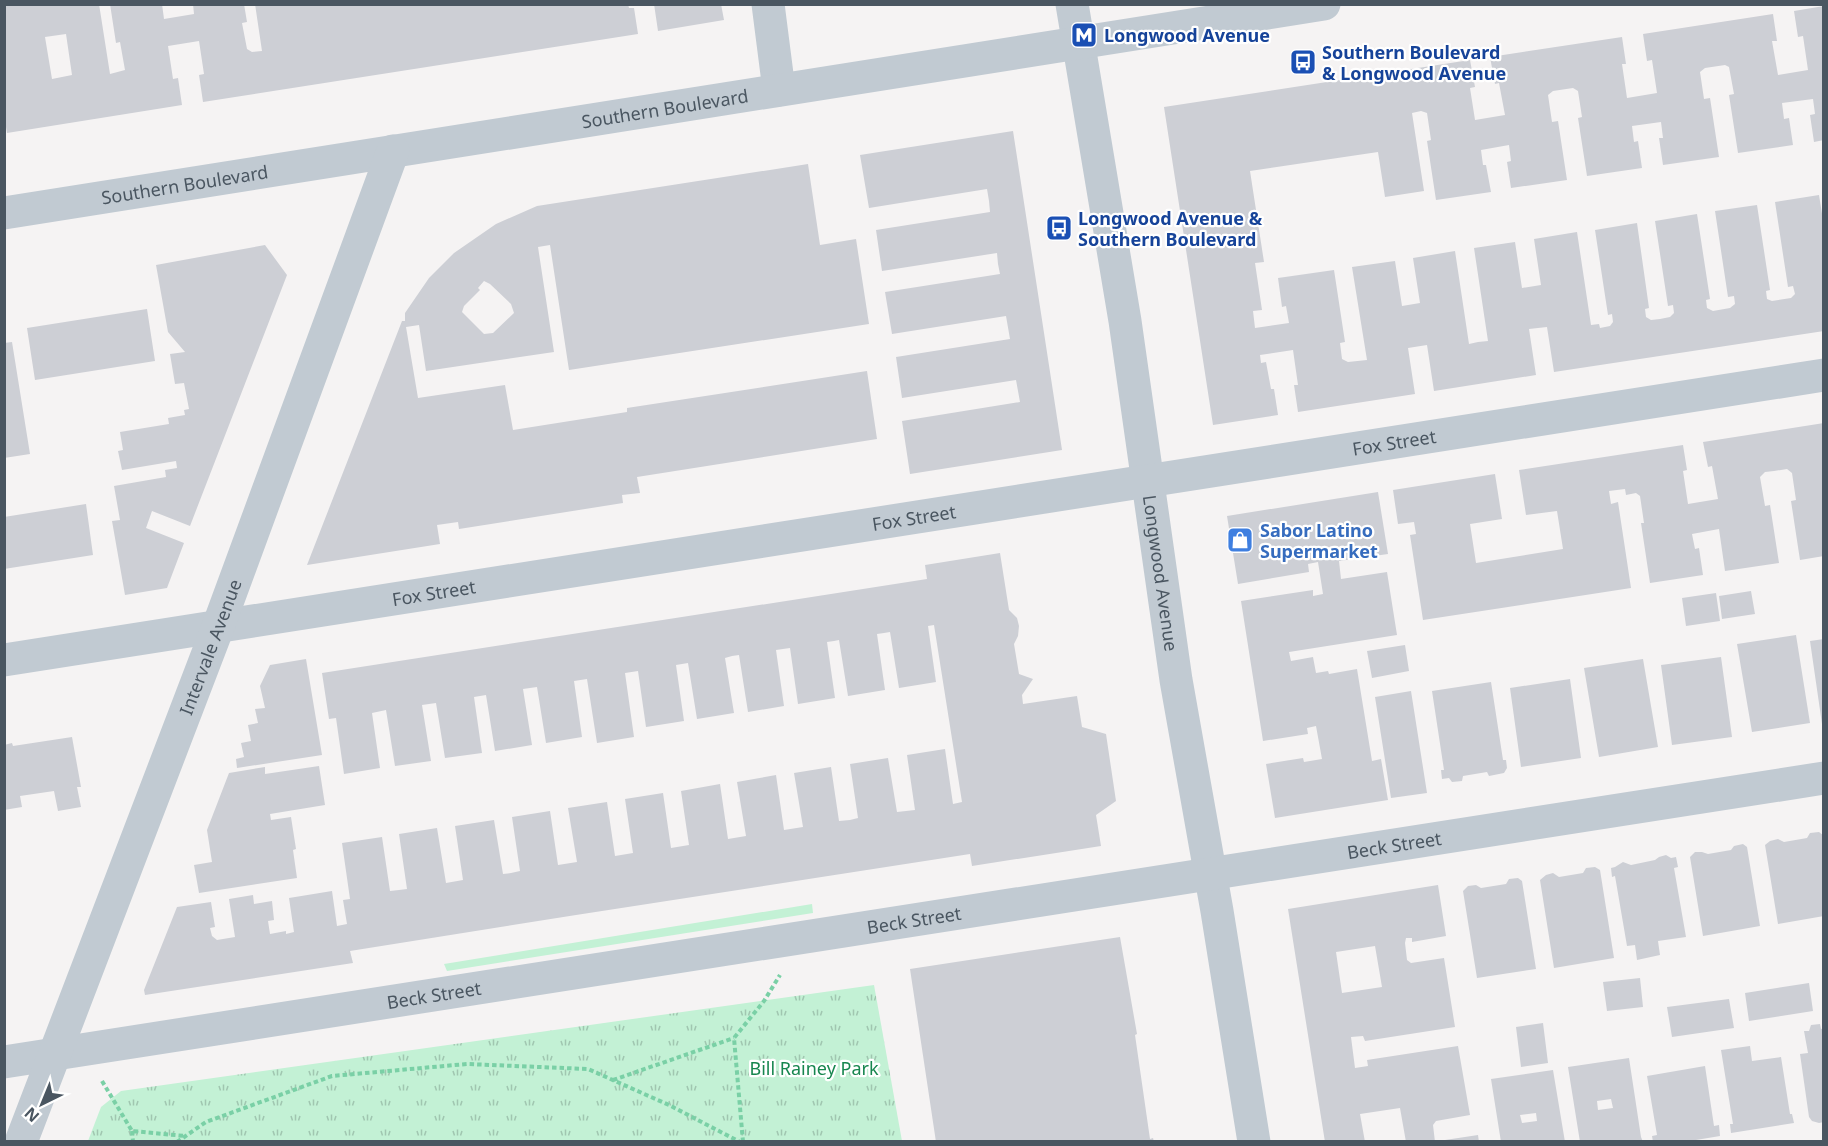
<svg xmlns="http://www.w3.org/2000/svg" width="1828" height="1146" viewBox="0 0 1828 1146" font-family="'Noto Sans',sans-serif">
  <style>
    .grass { fill: url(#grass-tufts) }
    .garden { fill: #c3f1d5 }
    .building { fill: #cdcfd5; fill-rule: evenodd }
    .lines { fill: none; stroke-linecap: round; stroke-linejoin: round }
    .path { stroke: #7ad0a6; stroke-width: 4; stroke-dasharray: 4.5 3; stroke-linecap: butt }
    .minor { stroke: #c1cad2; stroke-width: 33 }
    .labels { text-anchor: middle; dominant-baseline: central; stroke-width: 4.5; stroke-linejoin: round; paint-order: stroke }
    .transit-label { font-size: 18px; font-weight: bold; fill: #164399; stroke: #fff; text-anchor: start }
    .street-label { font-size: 18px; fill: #4a5661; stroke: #fff }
    .shop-label { font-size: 18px; font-weight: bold; fill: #366cbe; stroke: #fff; text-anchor: start }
    .park-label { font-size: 18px; fill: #17864f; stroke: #fff }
  </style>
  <defs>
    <pattern id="grass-tufts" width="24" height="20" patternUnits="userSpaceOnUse" patternTransform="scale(1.5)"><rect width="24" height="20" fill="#c3f1d5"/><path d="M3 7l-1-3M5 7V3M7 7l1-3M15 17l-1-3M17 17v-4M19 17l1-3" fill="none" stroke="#a0c6b0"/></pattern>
  </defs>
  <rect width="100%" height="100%" fill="#f5f3f3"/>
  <path class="grass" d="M874,985L902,1141H88L101,1107L121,1091Z"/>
  <path class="garden" d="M812,904L813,913L447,971L444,964Z"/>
  <path class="building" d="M4,4H99L110,74L125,70L120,42L116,43L110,4H162L164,19L194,14L193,4H244L247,22L242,23L247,49L252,52L262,51L255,4H628L629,8H634L638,34L203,102L199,75L204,74L199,41L168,46L173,79L178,78L182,105L7,133L4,115ZM66,34L72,75L52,79L45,37Z
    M654,4H721L724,20L658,31Z
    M1824,6V140L1814,142L1810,115L1815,114L1813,99L1782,103L1784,119L1789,118L1793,145L1738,153L1729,95L1734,94L1729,67L1725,65L1705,68L1700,72L1704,99L1710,98L1719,157L1663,165L1659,138H1663L1661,122L1632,126L1634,142L1638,141L1642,168L1587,176L1578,118L1582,117L1578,91L1573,88L1553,91L1548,95L1552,122L1558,121L1567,180L1511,188L1507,162L1511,161L1509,145L1481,150L1483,165H1486L1491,192L1436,200L1427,141L1431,140L1427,113L1421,111L1412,113L1424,191L1385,197L1378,152L1250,171L1264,262L1255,263L1262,310L1253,311L1255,328L1289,323L1286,306L1282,307L1278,278L1334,270L1345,342L1340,343L1342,359L1348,362L1367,360L1352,267L1395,261L1402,306L1420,303L1413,258L1455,251L1469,344L1478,342L1488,341L1474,248L1515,242L1522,288L1541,285L1534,239L1577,232L1591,325L1599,324L1600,328L1610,326L1613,322L1612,314L1608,315L1595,230L1637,223L1649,308L1645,309L1646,317L1651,320L1660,319L1670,317L1674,313L1673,305L1668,306L1655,221L1697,214L1710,299L1706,300L1707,308L1713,311L1730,308L1735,304L1734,296L1728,297L1715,211L1757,205L1770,290L1766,291L1767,299L1772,301L1791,298L1795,294L1793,286L1788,287L1775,202L1819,195L1824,226V331L1554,372L1547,327L1529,329L1536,375L1434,391L1427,345L1408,348L1415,394L1298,412L1294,385H1298L1293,350L1260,355L1261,363L1266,362L1271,389H1274L1278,415L1213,425L1164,107L1470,60L1475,87L1470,88L1475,120L1505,115L1499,83L1495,84L1490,57L1622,37L1626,64H1622L1627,98L1657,93L1652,60L1647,61L1643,34L1773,14L1777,41H1772L1778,75L1808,70L1803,36L1798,37L1794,11Z
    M1013,131L1062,450L910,474L902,421L1020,402L1016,380L902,398L896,357L1010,339L1006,316L892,334L885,292L1000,274L998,264L997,253L882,271L876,230L990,212L989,201L987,189L869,208L860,155Z
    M808,164L820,245L856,239L869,324L569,370L550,245L538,247L554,352L426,371L419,325L406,327L418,398L505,385L513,430L627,412V408L867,371L877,439L637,477L640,493L622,495L623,503L459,529L458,522L437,525L440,544L307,565L402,321H405V313L429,278L454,253L496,224L537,206ZM484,281L490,284L511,304L514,313L493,333L484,334L462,312L464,306L480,290L478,288Z
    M265,245L287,275L190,526L152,511L146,528L184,543L167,588L125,595L112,521L120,520L114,486L166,477L165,470L177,468L176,461L122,470L118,451L123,450L120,432L169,424L168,418L185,415L184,410L189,409L184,383L175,384L170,354L185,352L168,332L156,265Z
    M147,309L155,361L35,380L27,328Z
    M12,342L30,454L4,458V343Z
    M1824,423V556L1800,560L1791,501L1796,500L1792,473L1787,469L1774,471L1765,472L1760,477L1765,506L1770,505L1779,563L1725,571L1719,529L1692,534L1695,549L1699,548L1703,575L1650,583L1641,523H1644L1640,496L1636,493L1626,495L1625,489L1609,491L1611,504L1618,502L1631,588L1423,620L1410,535L1416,534L1414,522L1398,524L1393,490L1495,474L1502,519L1470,524L1476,563L1563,549L1557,511L1526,515L1519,470L1683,445L1687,470L1683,471L1688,504L1718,499L1712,466L1708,467L1703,442Z
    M1378,492L1388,554L1339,561L1341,579L1387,572L1397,635L1289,652L1291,661L1313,657L1316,673L1328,671L1329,674L1357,669L1372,761L1381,759L1388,800L1275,818L1266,764L1303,758L1304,762L1322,759L1316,726L1307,728L1308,734L1263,741L1241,601L1313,590V596L1323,594L1318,562L1308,564L1309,572L1238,584L1227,516Z
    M86,504L93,555L4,569V517Z
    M1000,553L1009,610L1017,618L1019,626L1018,636L1014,644L1019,674L1033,679L1022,695L1023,704L1077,696L1082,727L1106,734L1116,801L1096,815L1101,846L972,866L970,854L576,915L350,951L353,963L145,995L144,990L177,907L211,902L215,927L210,928L212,936L217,940L235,937L229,899L253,895L254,904L272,901L274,920L268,921L270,934L286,931V934L294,932L289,898L332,891L337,926L347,924L343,900L350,899L342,843L382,837L390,891L399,890L407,889L399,834L437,828L446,883L463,880L455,826L494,820L503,874L511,873L520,871L512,817L550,811L558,865L577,862L568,808L607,802L615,856L633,853L625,799L663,793L671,848L689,845L681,791L720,784L728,839L746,836L737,782L776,775L784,830L803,827L794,773L831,767L839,821L850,820L858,818L850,764L888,758L897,812L915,810L907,755L945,749L953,804L962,802L934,625L928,626L936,682L899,688L890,632L884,633L877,634L885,690L848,696L839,640L834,641L827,642L835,698L798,704L790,648L776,650L784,706L748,712L739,655L732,656L725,658L734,713L697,719L688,663L676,665L684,721L646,727L638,671L625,673L634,737L597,743L587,679L574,681L582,737L546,743L537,687L523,689L532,745L495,751L486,695L474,697L482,753L445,758L436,703L422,705L431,761L395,766L386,710L372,713L380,768L344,774L336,718L329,719L322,673L927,579L925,565Z
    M1751,591L1755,614L1722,619L1719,596Z
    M1716,593L1720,621L1686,626L1682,598Z
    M1796,635L1810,723L1752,732L1737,644Z
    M1824,639V724H1822L1810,641Z
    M1405,645L1409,671L1372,678L1367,651Z
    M1721,657L1732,737L1672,745L1661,665Z
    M306,659L322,755L237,768L236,759L244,757L241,743L251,741L248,725L258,723L255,709L265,708L260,686L270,665Z
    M1643,659L1658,747L1599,757L1584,668Z
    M1570,679L1581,758L1521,767L1510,688Z
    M1491,682L1503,760H1506L1507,768L1504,773L1489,776L1487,772L1463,776L1462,781L1452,782L1449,778L1442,779L1441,770H1444L1432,691Z
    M1411,691L1427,793L1391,798L1375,697Z
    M72,737L81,787H77L81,807L58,811L54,791L20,796L22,807L4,810V745L12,743L13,746Z
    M319,766L325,805L270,814L271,820L291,817L296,849L293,850L297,878L199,893L194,865L212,862L207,830L229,773L265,767V774Z
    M1819,832L1824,836V916L1778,924L1765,845L1770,841L1778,839L1784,842L1807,838L1810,833Z
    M1743,844L1747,847L1760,926L1703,936L1690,857L1695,852H1702L1708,854L1731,850L1734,846Z
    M1666,855L1671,858L1676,857L1678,867L1674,868L1686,937L1658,941L1660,955L1637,960L1635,945L1627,946L1615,876L1612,877L1611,868L1615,867L1623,862L1631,865L1655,860L1659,857Z
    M1595,867L1600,870L1614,958L1554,968L1540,880L1546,875L1553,873L1559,877L1583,873L1586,868Z
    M1518,878L1522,881L1536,969L1477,978L1463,891L1468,886L1476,885L1481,888L1506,884L1509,879Z
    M1438,885L1446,936L1412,942V938H1406L1405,943L1407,960L1411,963L1444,958L1455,1027L1365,1041L1363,1036L1351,1037L1355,1068L1368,1066L1367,1060L1458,1046L1470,1115L1436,1121L1433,1125L1435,1142H1406L1400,1108L1360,1114L1365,1142H1325L1288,909ZM1375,946L1382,987L1342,993L1336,952Z
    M1120,937L1137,1034L1135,1035L1150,1139L1153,1138L1154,1142H936L910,969Z
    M1640,978L1643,1007L1607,1011L1603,982Z
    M1809,983L1813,1011L1749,1021L1745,993Z
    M1729,999L1734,1028L1672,1037L1667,1007Z
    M1543,1023L1548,1063L1521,1067L1516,1027Z
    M1820,1024L1821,1029L1824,1028V1122L1819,1123L1812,1121L1809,1117L1800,1054L1808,1053L1804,1031H1809L1811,1025Z
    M1750,1046L1752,1061L1781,1057L1790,1114H1792L1794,1123L1731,1133L1730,1124H1733L1721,1050Z
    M1629,1058L1641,1137L1643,1142H1580L1568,1067ZM1611,1099L1613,1108L1598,1110L1597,1101Z
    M1705,1066L1714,1126L1719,1125L1720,1136L1684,1142H1653L1652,1136L1657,1135L1647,1076Z
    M1553,1070L1565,1142H1501L1491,1079ZM1536,1113L1537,1121L1522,1123L1520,1115Z
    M1478,1135L1479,1142H1445V1140Z"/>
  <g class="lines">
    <path class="path" d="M613,1080L734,1038
      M102,1081L132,1131L185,1136
      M132,1131L133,1142
      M177,1142L206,1122L332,1076L467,1064L588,1069L669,1105L740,1142
      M743,1142L734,1038L764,1001L780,975"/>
    <g class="minor">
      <path d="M768,4L779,90"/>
      <path id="s1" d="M1072,4L1125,321L1176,680L1217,911L1254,1142"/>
      <path id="s2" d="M4,213L1324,4"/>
      <path id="s3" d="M4,660L1824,375"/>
      <path id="s4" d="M4,1062L1824,778"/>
      <path id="s5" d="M21,1142L218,627L393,151"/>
    </g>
  </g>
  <defs>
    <symbol id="metro-square" viewBox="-11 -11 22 22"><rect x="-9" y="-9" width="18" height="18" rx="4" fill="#1a4fb4" stroke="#fff"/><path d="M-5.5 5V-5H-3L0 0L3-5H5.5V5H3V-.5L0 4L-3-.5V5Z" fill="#fff"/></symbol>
    <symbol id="bus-square" viewBox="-11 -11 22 22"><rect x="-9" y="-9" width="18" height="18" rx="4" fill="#1a4fb4" stroke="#fff"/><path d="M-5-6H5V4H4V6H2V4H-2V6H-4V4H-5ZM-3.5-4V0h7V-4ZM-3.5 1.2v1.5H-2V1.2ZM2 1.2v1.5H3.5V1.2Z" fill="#fff"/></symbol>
    <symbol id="shop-square" viewBox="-11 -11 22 22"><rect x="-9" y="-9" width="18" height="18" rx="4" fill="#3f7fe0" stroke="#fff"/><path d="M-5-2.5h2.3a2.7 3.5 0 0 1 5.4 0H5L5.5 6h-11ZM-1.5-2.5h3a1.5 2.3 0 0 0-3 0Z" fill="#fff"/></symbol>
  </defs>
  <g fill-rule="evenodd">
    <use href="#metro-square" x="1069" y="20" width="30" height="30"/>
    <use href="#bus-square" x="1288" y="47" width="30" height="30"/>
    <use href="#bus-square" x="1044" y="213" width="30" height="30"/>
    <use href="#shop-square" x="1225" y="525" width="30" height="30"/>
  </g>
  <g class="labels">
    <g class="transit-label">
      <text x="1104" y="35">Longwood Avenue</text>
      <text x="1322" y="52">Southern Boulevard<tspan x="1322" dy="21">&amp; Longwood Avenue</tspan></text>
      <text x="1078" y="218">Longwood Avenue &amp;<tspan x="1078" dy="21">Southern Boulevard</tspan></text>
    </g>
    <g class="street-label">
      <text stroke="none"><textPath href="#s2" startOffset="669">Southern Boulevard</textPath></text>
      <text stroke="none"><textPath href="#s2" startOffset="183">Southern Boulevard</textPath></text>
      <text stroke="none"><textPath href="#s3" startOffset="1407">Fox Street</textPath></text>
      <text stroke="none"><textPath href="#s3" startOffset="921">Fox Street</textPath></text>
      <text stroke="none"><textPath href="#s1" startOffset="576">Longwood Avenue</textPath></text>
      <text stroke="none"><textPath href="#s3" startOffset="435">Fox Street</textPath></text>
      <text stroke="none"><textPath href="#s5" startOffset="530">Intervale Avenue</textPath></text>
      <text stroke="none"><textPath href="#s4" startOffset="1407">Beck Street</textPath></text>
      <text stroke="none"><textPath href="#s4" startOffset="921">Beck Street</textPath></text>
      <text stroke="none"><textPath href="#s4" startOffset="435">Beck Street</textPath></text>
    </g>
    <g class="shop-label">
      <text x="1260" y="530">Sabor Latino<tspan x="1260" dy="21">Supermarket</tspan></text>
    </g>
    <g class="park-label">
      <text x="814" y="1068">Bill Rainey Park</text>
    </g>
  </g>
  <rect width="1828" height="1146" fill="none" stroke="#4a5661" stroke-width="12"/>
  <g transform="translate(42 1104) rotate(223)" stroke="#ffffff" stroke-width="4.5" paint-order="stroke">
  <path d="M0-4.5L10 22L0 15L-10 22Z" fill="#4a5661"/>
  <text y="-9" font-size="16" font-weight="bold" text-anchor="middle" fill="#4a5661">N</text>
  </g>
</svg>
